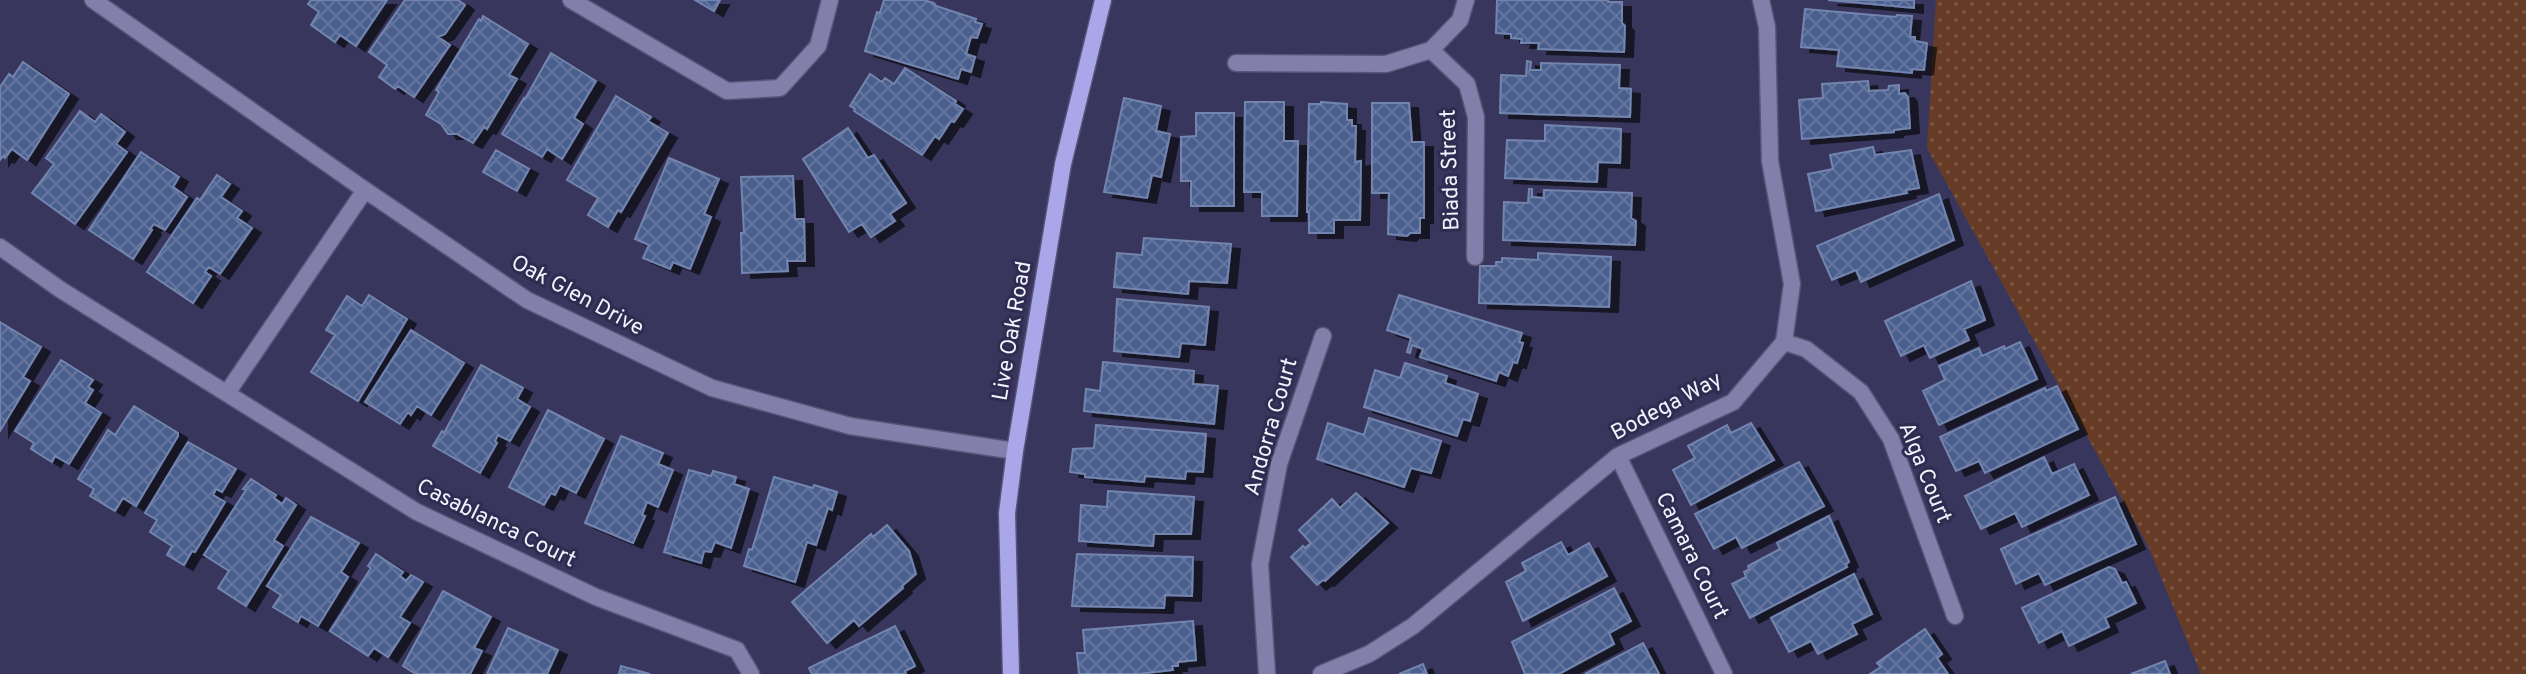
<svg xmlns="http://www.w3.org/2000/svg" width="2526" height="674" viewBox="0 0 2526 674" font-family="Overpass,sans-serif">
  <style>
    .green { fill: url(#green-dots) }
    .building { fill: url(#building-cross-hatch); stroke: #7385ae; stroke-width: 2; filter: url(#shadow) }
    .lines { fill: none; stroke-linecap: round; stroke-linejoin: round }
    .street-casing { stroke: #575477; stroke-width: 19 }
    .secondary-casing { stroke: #575477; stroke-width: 19 }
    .street { stroke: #8280ab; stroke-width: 16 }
    .secondary { stroke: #aaa6ea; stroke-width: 16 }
    .labels { text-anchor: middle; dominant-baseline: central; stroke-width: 6; stroke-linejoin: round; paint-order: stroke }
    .street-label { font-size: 22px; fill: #f3f3fd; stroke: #2f2b51 }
  </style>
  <defs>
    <pattern id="green-dots" width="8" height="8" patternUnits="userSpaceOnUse" patternTransform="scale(2)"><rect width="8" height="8" fill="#673c27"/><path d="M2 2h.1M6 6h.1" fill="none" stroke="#7d5947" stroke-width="1.8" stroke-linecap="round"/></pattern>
    <pattern id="building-cross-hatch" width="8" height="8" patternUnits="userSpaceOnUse" patternTransform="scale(2)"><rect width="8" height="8" fill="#4a5e8e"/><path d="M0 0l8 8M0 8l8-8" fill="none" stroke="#65769f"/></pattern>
    <filter id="shadow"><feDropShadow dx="9" dy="5" stdDeviation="0" flood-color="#0009"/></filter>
  </defs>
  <rect width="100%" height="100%" fill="#39365d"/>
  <path class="green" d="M1936,0H2526V674H2201L2148,546L1927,148Z"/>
  <path class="building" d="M311,0H387L356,46L340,35L335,42L311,25L319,12L308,4Z
    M405,0H458L465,5L445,34L438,37L450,45L414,97L398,86L395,89L379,77L387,65L369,52Z
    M695,0H720L714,11Z
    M884,0H924L934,3L936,6L976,19L975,22L982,24L977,38L971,37L966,54L975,57L971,72L961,69L958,79L865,51L877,12L880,13Z
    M1497,0H1608V2H1622V23L1625,26L1624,52L1538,49L1539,43H1521L1522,39L1511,38V34L1496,33Z
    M1828,0H1914V8Z
    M1805,9L1896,17L1897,15L1912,16L1910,37H1915V41L1927,43L1924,70L1912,69V73L1837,66L1839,50L1801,47Z
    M483,16L528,44L509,75L517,79L487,129L484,127L473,143L457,134H448L441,124L426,115L439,92L436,90L479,19L481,21Z
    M551,53L596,81L574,118L583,124L562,159L547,149L542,157L502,134L524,98L525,99Z
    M1527,61L1531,62L1530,70H1541V63L1620,65L1619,88L1631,89L1630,117L1500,113L1501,75L1526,76Z
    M23,62L69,94L27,160L12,149L5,158L3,156L0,160V87L9,74L13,77Z
    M905,68L956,101L955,104L963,109L954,122L951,121L939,139L935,136L922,155L854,111L855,109L850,106L870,74L882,82L885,78L894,84Z
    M1868,81L1869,91L1888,90L1889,86L1899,85V94L1905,93L1908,97L1910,128L1894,130V132L1802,139L1799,100L1823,98L1822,84Z
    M616,96L651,117L648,121L668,133L621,212L618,210L608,227L588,215L598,198L567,180Z
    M1124,98L1161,106L1156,131L1170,134L1161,177L1152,175L1147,198L1104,192Z
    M1245,102H1284V141H1298L1297,216H1262V192H1244Z
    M1321,102L1347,104V120H1352V126H1356L1355,162L1361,161L1360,220H1334V233H1309V212H1307L1309,104H1321Z
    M1372,103H1409L1412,142H1424V218H1420V233H1410L1407,236L1388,234L1389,193H1372Z
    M80,111L95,122L101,114L125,132L116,144L127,152L75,224L32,193L54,164L46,158Z
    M1196,113H1234V206H1191V181H1181V137L1196,136Z
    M1545,125L1621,129L1620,163L1598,162L1597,182L1505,178L1507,140L1545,141Z
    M848,128L868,158L874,155L906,203L890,214L895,221L871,237L862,224L849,232L803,159Z
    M1873,147L1875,155L1911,150L1919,188L1906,190L1907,193L1816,211L1808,174L1833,169L1830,155Z
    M496,150L529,169L517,191L483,172Z
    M141,152L179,177L173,187L187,197L165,230L154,224L150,229L152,230L133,259L89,230Z
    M669,158L719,179L704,214L711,217L690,269L673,262L670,269L643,258L649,245L635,239Z
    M217,175L230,184L221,197L242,211L237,218L252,228L220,274L209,267L205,272L211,276L193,303L147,272L197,198L200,200Z
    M793,176L795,219H804L805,261H787L788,271L742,273L741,233H744L741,177Z
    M1529,189H1532V197L1544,198V190L1632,193L1631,218L1636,221L1635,245L1503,240L1504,202L1528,203Z
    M1939,194L1954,240L1861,282L1856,270L1832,280L1817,246Z
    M1144,238L1231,244L1227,283L1189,281L1188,294L1114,287L1117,253L1142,255Z
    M1538,253L1611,257L1609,307L1479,303L1480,266H1496V262H1502V258L1538,260Z
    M1971,281L1985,320L1964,329L1969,340L1930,358L1924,345L1901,356L1885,321Z
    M369,295L407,319L358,401L311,372L335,335L326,330L347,296L362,306Z
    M1399,295L1522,333L1519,342L1523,343L1517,363L1513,362L1508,376L1499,372L1496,381L1420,357L1423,349L1412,345L1410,353L1407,352L1411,338L1387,330Z
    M1117,299L1209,307L1205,345L1181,343L1179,357L1114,351Z
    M0,322L41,347L23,377L30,381L0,431Z
    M411,330L464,363L431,415L417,406L411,415L408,412L400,424L365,402Z
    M2020,342L2037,379L1939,425L1923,391L1945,380L1939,366L1979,348L1982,356L2004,346L2005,349Z
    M61,360L93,380L88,387L93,390L85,403L101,413L69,464L55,456L52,462L31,449L34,443L15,431Z
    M1103,362L1194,371L1193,384L1218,386L1214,424L1084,411L1086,389L1100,391Z
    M1405,363L1447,376L1445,383L1478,394L1470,421L1463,419L1457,436L1364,407L1375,370L1400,378Z
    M481,365L523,388L517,399L530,407L510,441L498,435L495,441L497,443L480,473L433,446L442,431L444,433Z
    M2057,386L2078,429L1985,473L1979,461L1956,471L1940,437L2045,388L2046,391Z
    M134,406L178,433V436L136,506L123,498L115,511L90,496L94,489L78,479L108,430L115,435Z
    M548,410L604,439L576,493L560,485L555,495L551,493L544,505L509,487Z
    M1369,418L1441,441L1431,473L1411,468L1404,487L1317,459L1328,423L1364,435Z
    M1751,423L1774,460L1691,505L1673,470L1695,458L1688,446L1727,425L1731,433Z
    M1096,425L1206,434L1203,472L1186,471L1185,479L1145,476L1144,482L1085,477V474L1070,472L1073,449L1094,448Z
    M621,436L663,453L658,464L673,470L658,507L647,502L642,515L645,516L633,543L585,523Z
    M188,442L236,469L222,492L216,489L213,495L225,502L195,552L192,551L184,565L167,555L172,546L150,532L157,520L145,513Z
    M2044,457L2052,474L2074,464L2089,495L2022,527L2015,513L1981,529L1965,496Z
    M1799,462L1824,506L1742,548L1736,537L1714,549L1695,514Z
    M689,470L711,476L713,471L736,477L734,484L749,489L731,548L715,542L711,552L704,551L701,563L664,552Z
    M774,477L813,488L814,485L837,492L832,510L828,508L816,545L807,542L795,582L744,566L749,549L752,550Z
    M251,479L276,495L274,498L282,504L286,498L296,505L274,540L283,546L246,606L218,588L229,571L204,555L246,490L243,489Z
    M1108,491L1194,497L1191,534H1154L1153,546L1079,541L1081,505L1107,507Z
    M1356,493L1388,523L1325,581L1323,580L1317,585L1291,557L1303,546L1305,548L1311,543L1299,530L1332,499L1340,508Z
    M2115,497L2136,544L2045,585L2039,573L2016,584L2001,549Z
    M1829,516L1849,562L1846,564L1847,567L1750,618L1732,584L1746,577L1744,572L1749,569L1748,566L1780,549L1777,543Z
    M311,517L359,543L341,572L348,577L318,626L301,616L298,622L273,607L281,595L267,586Z
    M887,525L909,551L916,574L902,586L903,588L859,626L854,620L827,643L792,602L871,534L873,537Z
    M1561,542L1568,555L1589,543L1607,576L1523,621L1506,582L1526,571L1522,563Z
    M376,554L403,572L400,576L406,581L411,575L423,582L400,617L410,623L388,657L374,648L368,656L330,631L371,568L368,566Z
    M1077,554L1193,557L1192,596L1165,595L1164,608L1072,606Z
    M2109,567L2115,569L2122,583L2126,582L2136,603L2105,618L2109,627L2069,646L2062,631L2039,643L2022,608Z
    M1854,574L1872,614L1852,624L1857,634L1818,654L1811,641L1789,652L1771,618Z
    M1614,588L1631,621L1609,633L1614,644L1559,674H1525L1512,642Z
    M443,591L491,617L474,648L482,651L470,674H416L403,666Z
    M1193,621L1196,660L1178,662V666H1172L1173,670L1138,674H1079L1077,653H1085L1083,630Z
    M895,626L915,666L905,671L906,674H812L809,668Z
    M508,628L558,650L547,674H487Z
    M1925,629L1942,654L1937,658L1948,674H1870L1881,667L1877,663Z
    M1643,643L1659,674H1585Z
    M2165,661L2170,674H2131Z
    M1423,664L1427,674H1399Z
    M621,666L650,674H619Z"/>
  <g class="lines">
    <defs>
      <path id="street" d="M93,0L365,190L527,300L712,388L850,426L1015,451
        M571,0L727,91L780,88L818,46L830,0
        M1431,50L1467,84L1476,117L1475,257
        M1236,63L1386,64L1431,50L1460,20L1466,0
        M0,247L61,290L417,512L596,597L737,650L751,674
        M1784,342L1806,349L1861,392L1891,439L1955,616
        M227,393L365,190
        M1618,456L1724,674
        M1267,674L1260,564L1279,464L1323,336
        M1321,674L1369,654L1413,626L1618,456L1733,402L1784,342L1792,284L1770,161L1767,27L1761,0"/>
      <path id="secondary" d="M1011,674L1007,513L1015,451L1063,164L1103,0"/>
    </defs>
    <use href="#street" class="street-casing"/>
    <use href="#secondary" class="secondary-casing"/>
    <use href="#street" class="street"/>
    <use href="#secondary" class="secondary"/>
  </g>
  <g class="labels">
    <g class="street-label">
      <text transform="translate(1451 170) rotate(-92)">Biada Street</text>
      <text transform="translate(577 296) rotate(28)">Oak Glen Drive</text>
      <text transform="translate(1013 331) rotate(-80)">Live Oak Road</text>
      <text transform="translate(1667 407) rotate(-28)">Bodega Way</text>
      <text transform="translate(1272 427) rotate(-74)">Andorra Court</text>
      <text transform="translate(1924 473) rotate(68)">Alga Court</text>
      <text transform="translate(496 524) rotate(26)">Casablanca Court</text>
      <text transform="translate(1691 556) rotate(64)">Camara Court</text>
    </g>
  </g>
</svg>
